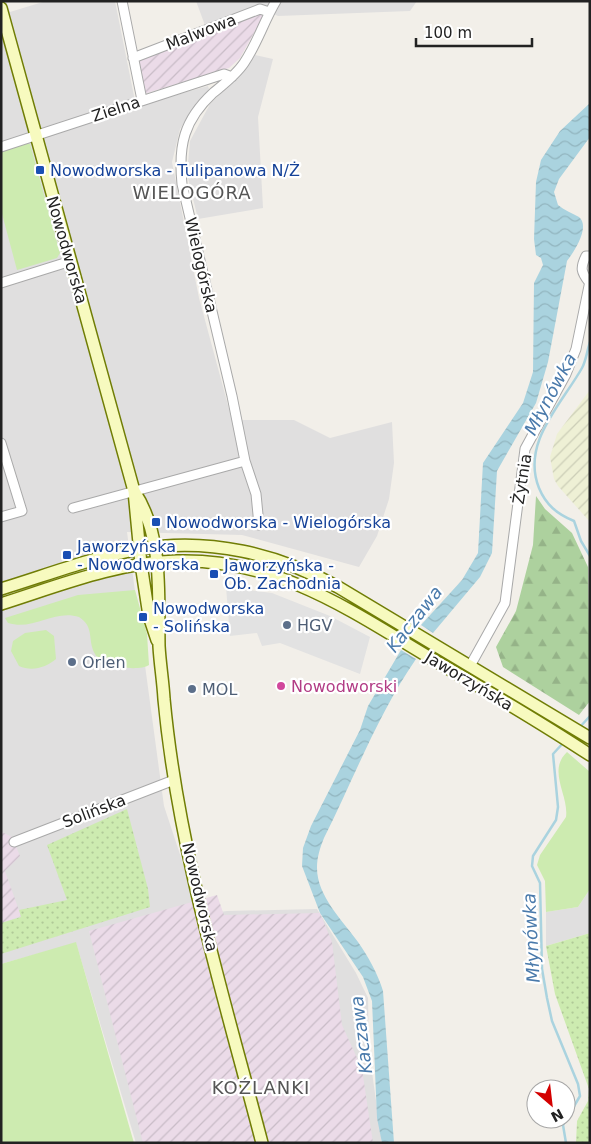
<svg xmlns="http://www.w3.org/2000/svg" width="591" height="1144" viewBox="0 0 591 1144" font-family="'DejaVu Sans',sans-serif">
  <style>
    .residential { fill: #e0dfdf }
    .industrial { fill: url(#industrial-furrows) }
    .farmland { fill: url(#farmland-furrows) }
    .grass { fill: #cdebb0 }
    .forest { fill: url(#forest-firs) }
    .garden { fill: url(#garden-dots) }
    .parking { fill: #e2e2e2 }
    .water { fill: url(#water-waves) }
    .lines { fill: none; stroke-linecap: round; stroke-linejoin: round }
    .stream { stroke: #aad3df; stroke-width: 2.5 }
    .street-casing { stroke: #a9a9a9; stroke-width: 11 }
    .secondary-casing { stroke: #707d05; stroke-width: 14 }
    .street { stroke: #fff; stroke-width: 9 }
    .secondary { stroke: #f7fabf; stroke-width: 11 }
    .transit-dot { fill: #1a4fb4; stroke: #fff; stroke-width: 2 }
    .service-dot { fill: #5c6f8a; stroke: #fff; stroke-width: 2 }
    .hotel-dot { fill: #d1479c; stroke: #fff; stroke-width: 2 }
    .labels { text-anchor: middle; dominant-baseline: central; stroke-width: 4.5; stroke-linejoin: round; paint-order: stroke }
    .street-label { font-size: 16px; fill: #222; stroke: #fff }
    .transit-label { font-size: 16px; fill: #164399; stroke: #fff; text-anchor: start }
    .service-label { font-size: 16px; fill: #4e5e75; stroke: #fff; text-anchor: start }
    .hotel-label { font-size: 16px; fill: #b23c85; stroke: #fff; text-anchor: start }
    .neighbourhood-label { font-size: 18px; letter-spacing: 1px; fill: #555; stroke: #fff }
    .water-label { font-size: 18px; font-style: italic; fill: #4a7aab; stroke: #fff }
  </style>
  <defs>
    <pattern id="industrial-furrows" width="10" height="10" patternUnits="userSpaceOnUse" patternTransform="scale(1.25)"><rect width="10" height="10" fill="#ebdbe8"/><path d="M-1 1l2-2M0 10L10 0M9 11l2-2" fill="none" stroke="#c9bcc7"/></pattern>
    <pattern id="farmland-furrows" width="10" height="10" patternUnits="userSpaceOnUse" patternTransform="scale(1.25)"><rect width="10" height="10" fill="#eef0d5"/><path d="M-1 1l2-2M0 10L10 0M9 11l2-2" fill="none" stroke="#ccceb7"/></pattern>
    <pattern id="forest-firs" width="22" height="20" patternUnits="userSpaceOnUse" patternTransform="scale(1.25)"><rect width="22" height="20" fill="#add19e"/><path d="M5 1l3.5 6h-7zM16 11l3.5 6h-7z" fill="#95b388"/></pattern>
    <pattern id="garden-dots" width="8" height="8" patternUnits="userSpaceOnUse" patternTransform="scale(1.25)"><rect width="8" height="8" fill="#cdebb0"/><path d="M2 2h.1M6 6h.1" fill="none" stroke="#b0c997" stroke-width="1.8" stroke-linecap="round"/></pattern>
    <pattern id="water-waves" width="16" height="10" patternUnits="userSpaceOnUse" patternTransform="scale(1.25)"><rect width="16" height="10" fill="#aad3df"/><path d="M0 5q4-4 8 0t8 0" fill="none" stroke="#92b5bf"/></pattern>
  </defs>
  <rect width="100%" height="100%" fill="#f2efe9"/>
  <path class="residential" d="M1,1H6L10,12L46,1H115L136,106L208,86L209,89L207,93L194,107L180,129L172,162L199,298L232,420H294L330,438L392,422L394,463L389,499L377,536L359,567L242,535L127,532L164,806L200,915L227,911L317,909L356,973L368,998L369,1051L382,1143H136L76,943L1,964Z
    M196,1H417L410,11L278,16L256,6L206,28Z
    M255,55L273,59L258,117L263,208L198,219L187,174L190,141L210,104L244,70Z
    M590,889V933L546,946V912L578,907Z"/>
  <path class="industrial" d="M258,13L264,15L240,58L229,68L144,94L137,61Z
    M2,832L12,837L20,856L5,871L21,916L1,923Z
    M217,895L224,915L320,913L332,942L342,1025L362,1069L373,1143H143L89,931Z"/>
  <path class="farmland" d="M590,390V522L558,486L554,479L550,457L557,434Z"/>
  <path class="grass" d="M20,144H30L60,253L57,258L17,270L1,210V151Z
    M135,590L147,634L149,665C138,672 101,667 95,654C87,640 95,627 79,617C54,609 34,631 8,623L5,618L78,595Z
    M46,630L54,636L56,659C47,667 32,672 19,666L11,651L13,641L25,633Z
    M567,752L590,772V889L578,907L546,912L545,881L537,865L540,855L566,817C569,795 547,771 567,752Z
    M76,942L134,1143H1V964Z"/>
  <path class="forest" d="M536,496L545,509L572,533L588,567L590,701L579,715L503,667L496,647L516,611L533,545Z"/>
  <path class="garden" d="M127,809L148,889L150,907L1,954V923L21,917L19,910L67,900L47,845Z
    M590,933V1143H576L577,1121L588,1101L589,1089L555,994L546,946Z"/>
  <path class="parking" d="M226,587L272,593L330,616L370,637L360,674L280,643L262,646L257,633L230,636Z"/>
  <path class="water" d="M590,103V137L559,179L554,192L558,205C564,210 572,213 579,217C591,227 573,253 567,261L548,362L536,403L497,471L492,553L480,577L433,633L421,625L462,580L478,553L483,463L523,403L533,372L534,283L543,265L541,258L536,255L534,239L536,182L541,160L560,131Z
    M401,650L416,659C378,714 354,778 324,838C320,848 317,857 317,868C317,896 343,921 358,942C368,956 378,974 383,991L394,1143H382L377,1118L372,1001L363,977L320,913L302,866L303,848L311,826L360,730L368,706Z"/>
  <g class="lines">
    <path class="stream" d="M590,342C587,351 586,361 582,368C561,405 521,443 539,488C546,505 557,514 574,521L581,541L590,556
      M579,728L590,716
      M564,742L553,754L558,807L556,820L533,856L532,866L540,883L542,969L547,998L552,1021L578,1084L580,1096L563,1125L566,1143"/>
    <defs>
      <path id="street" d="M122,1L142,100
        M133,58L260,9L269,12
        M1,147L224,74L232,77
        M589,282C581,272 580,268 586,256H590
        M1,283L71,261
        M1,443L22,511L1,517
        M73,508L245,461
        M259,525L256,494L245,461L232,396L182,184C178,145 184,120 213,93C224,84 236,75 244,63C257,44 264,21 276,1
        M470,666L505,603L525,449L566,374L576,349L590,281
        M14,842L174,780"/>
      <path id="secondary" d="M1,8L134,491L141,564L149,616L157,640
        M134,491C164,536 158,595 159,646C160,664 163,681 164,699C178,850 224,997 262,1143
        M1,589C47,575 93,557 140,549C209,537 278,554 338,587L590,738
        M1,604C58,586 117,562 177,561C279,558 354,613 437,662C489,692 540,722 590,755"/>
    </defs>
    <use href="#street" class="street-casing"/>
    <use href="#secondary" class="secondary-casing"/>
    <use href="#street" class="street"/>
    <use href="#secondary" class="secondary"/>
  </g>
  <g class="transit-dot">
    <rect x="35" y="165" width="10" height="10" rx="2.5"/>
    <rect x="151" y="517" width="10" height="10" rx="2.5"/>
    <rect x="62" y="550" width="10" height="10" rx="2.5"/>
    <rect x="209" y="569" width="10" height="10" rx="2.5"/>
    <rect x="138" y="612" width="10" height="10" rx="2.5"/>
  </g>
  <g class="service-dot">
    <circle cx="287" cy="625" r="5"/>
    <circle cx="72" cy="662" r="5"/>
    <circle cx="192" cy="689" r="5"/>
  </g>
  <circle class="hotel-dot" cx="281" cy="686" r="5"/>
  <g class="labels">
    <g class="street-label">
      <text transform="translate(201 32) rotate(-21)">Malwowa</text>
      <text transform="translate(116 109) rotate(-18)">Zielna</text>
      <text transform="translate(67 250) rotate(74)">Nowodworska</text>
      <text transform="translate(201 265) rotate(77)">Wielogórska</text>
      <text transform="translate(522 479) rotate(-81)">Żytnia</text>
      <text transform="translate(469 681) rotate(31)">Jaworzyńska</text>
      <text transform="translate(94 811) rotate(-21)">Solińska</text>
      <text transform="translate(200 897) rotate(77)">Nowodworska</text>
    </g>
    <g class="transit-label">
      <text x="50" y="170">Nowodworska - Tulipanowa N/Ż</text>
      <text x="166" y="522">Nowodworska - Wielogórska</text>
      <text x="77" y="546">Jaworzyńska<tspan x="77" dy="18">- Nowodworska</tspan></text>
      <text x="224" y="565">Jaworzyńska -<tspan x="224" dy="18">Ob. Zachodnia</tspan></text>
      <text x="153" y="608">Nowodworska<tspan x="153" dy="18">- Solińska</tspan></text>
    </g>
    <g class="service-label">
      <text x="297" y="625">HGV</text>
      <text x="82" y="662">Orlen</text>
      <text x="202" y="689">MOL</text>
    </g>
    <g class="hotel-label">
      <text x="291" y="686">Nowodworski</text>
    </g>
    <g class="neighbourhood-label">
      <text x="192" y="192">WIELOGÓRA</text>
      <text x="261" y="1087">KOŹLANKI</text>
    </g>
    <g class="water-label">
      <text transform="translate(550 394) rotate(-62)">Młynówka</text>
      <text transform="translate(414 619) rotate(-52)">Kaczawa</text>
      <text transform="translate(531 938) rotate(-93)">Młynówka</text>
      <text transform="translate(361 1035) rotate(-97)">Kaczawa</text>
    </g>
  </g>
  <rect width="591" height="1144" fill="none" stroke="#222222" stroke-width="5"/>
  <g transform="translate(551 1104) rotate(152)"><circle r="24" fill="#ffffff" stroke="#a7a7a7"/>
  <path d="M0-4L9 19L0 12L-9 19Z" fill="#d40000"/>
  <text y="-8" font-size="14" font-weight="bold" text-anchor="middle" fill="#222222">N</text>
  </g>
  <path d="M416 38v8h116v-8" fill="none" stroke="#222222" stroke-width="2.5"/>
  <text x="424" y="38" font-size="15" fill="#222222" stroke="#ffffff" stroke-width="4" paint-order="stroke">100 m</text>
</svg>
